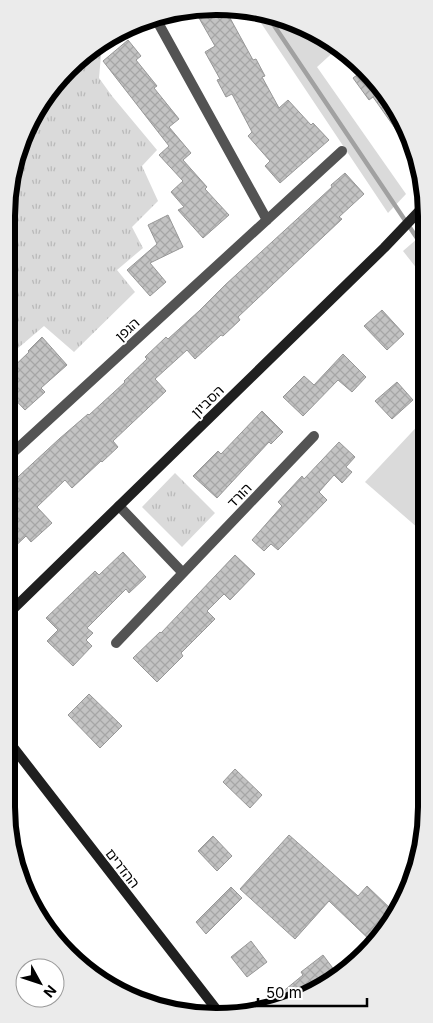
<svg xmlns="http://www.w3.org/2000/svg" width="433" height="1023" viewBox="0 0 433 1023" font-family="Inter,'Noto Sans Hebrew',sans-serif">
  <style>
    .grass { fill: #dadada }
    .park { fill: url(#park-tufts) }
    .lines { fill: none; stroke-linecap: round; stroke-linejoin: round }
    .stream { stroke: #a1a1a1; stroke-width: 4.5 }
    .building { fill: url(#building-cross-hatch); stroke: #979797 }
    .street { stroke: #535353; stroke-width: 10 }
    .secondary { stroke: #202020; stroke-width: 10 }
    .labels { text-anchor: middle; dominant-baseline: central; stroke-width: 4; stroke-linejoin: round; paint-order: stroke }
    .street-label { font-size: 14px; fill: #000; stroke: #fff }
    .rim { fill: none; stroke: #000; stroke-width: 6 }
  </style>
  <defs>
    <pattern id="park-tufts" width="24" height="20" patternUnits="userSpaceOnUse" patternTransform="scale(1.25)"><rect width="24" height="20" fill="#dadada"/><path d="M3 7l-1-3M5 7V3M7 7l1-3M15 17l-1-3M17 17v-4M19 17l1-3" fill="none" stroke="#b9b9b9"/></pattern>
    <pattern id="building-cross-hatch" width="8" height="8" patternUnits="userSpaceOnUse" patternTransform="scale(1.25)"><rect width="8" height="8" fill="#c3c3c3"/><path d="M0 0l8 8M0 8l8-8" fill="none" stroke="#a6a6a6"/></pattern>
  </defs>
  <rect width="100%" height="100%" fill="#fff"/>
  <path class="grass" d="M255,14L284,18L339,47L317,67L406,194L388,213Z
    M425,232V279L403,251Z
    M426,417V535L365,482Z"/>
  <path class="park" d="M94,51L101,55L99,78L112,96L157,150L142,166L158,201L132,227L143,248L117,270L135,292L74,352L44,326L17,349L6,360V216L18,149L59,78L77,63L79,66Z
    M175,473L215,513L182,547L142,507Z"/>
  <g class="lines">
    <path class="stream" d="M267,15L425,250"/>
  </g>
  <path class="building" d="M203,7L241,12L230,18L253,60L256,59L265,76L262,77L279,108L288,100L311,125L313,123L329,140L280,183L265,166L270,161L248,136L252,132L232,94L226,97L217,80L220,79L205,52L215,46L195,11Z
    M128,40L141,56L136,60L157,86L154,88L179,119L169,127L191,153L183,160L207,187L205,189L229,215L203,238L178,210L184,207L171,192L183,181L159,155L169,146L103,61Z
    M364,70L383,88L411,136L404,141L373,97L369,100L353,78Z
    M345,173L364,194L339,217L342,219L238,317L240,320L223,336L221,335L195,359L187,350L155,379L166,391L113,441L118,447L102,462L101,461L72,488L65,480L37,507L52,523L31,542L26,536L6,555V488L59,439L88,414L89,415L125,382L124,381L147,359L145,357L166,337L168,339L199,311L225,285L332,187L331,185Z
    M168,215L183,247L150,263L166,282L150,296L127,270L157,244L148,225Z
    M382,310L404,334L387,350L364,326Z
    M42,337L67,365L41,388L45,392L25,410L6,390V374L29,352L28,351Z
    M343,354L366,377L352,392L338,380L303,416L283,397L304,376L314,385Z
    M397,382L413,400L392,419L375,401Z
    M262,411L283,432L271,444L269,442L217,498L193,476L218,451L221,454Z
    M339,442L355,457L346,467L352,472L342,483L334,475L319,492L327,500L278,550L271,544L264,551L252,540L282,506L278,502L302,476L304,479Z
    M123,552L146,577L129,593L126,589L87,628L93,633L86,640L92,646L73,666L47,641L58,630L46,618L95,571L99,575Z
    M235,555L255,574L230,600L224,594L207,611L215,619L181,653L183,656L157,682L133,658L160,632L161,633Z
    M89,694L122,726L100,748L68,715Z
    M235,769L262,795L250,808L223,782Z
    M289,835L358,896L367,886L394,912L375,945L329,901L295,939L240,889Z
    M213,836L232,856L217,871L198,851Z
    M231,887L242,898L206,934L196,922Z
    M251,941L267,962L247,977L231,957Z
    M323,955L338,975L321,989L264,1008V1007L303,975L301,972Z"/>
  <g class="lines">
    <path class="street" d="M156,19L267,220
      M6,459L342,151
      M119,506L183,573
      M116,643L314,436"/>
    <path class="secondary" d="M6,616L384,248L425,205
      M6,738L220,1014"/>
  </g>
  <g class="labels">
    <g class="street-label">
      <text transform="translate(127 329) rotate(-42)">הגפן</text>
      <text transform="translate(207 401) rotate(-44)">הסביון</text>
      <text transform="translate(239 495) rotate(-46)">הורד</text>
      <text transform="translate(123 868) rotate(52)">ההדרים</text>
    </g>
  </g>
  <path d="M0 0H433V1023H0ZM216 15H217A201 201 0 0 1 418 216V807A201 201 0 0 1 217 1008H216A201 201 0 0 1 15 807V216A201 201 0 0 1 216 15Z" fill="#ebebeb" fill-rule="evenodd"/>
  <path class="rim" d="M216 15H217A201 201 0 0 1 418 216V807A201 201 0 0 1 217 1008H216A201 201 0 0 1 15 807V216A201 201 0 0 1 216 15Z"/>
  <g transform="translate(40 983) rotate(130)"><circle r="24" fill="#ffffff" stroke="#999999"/>
  <path d="M0-4L9 19L0 12L-9 19Z" fill="#000000"/>
  <text y="-8" font-size="14" font-weight="bold" text-anchor="middle" fill="#000000">N</text>
  </g>
  <path d="M258 998v8h109v-8" fill="none" stroke="#000000" stroke-width="2.5"/>
  <text x="266" y="998" font-size="15" fill="#000000" stroke="#ffffff" stroke-width="4" paint-order="stroke">50 m</text>
</svg>
